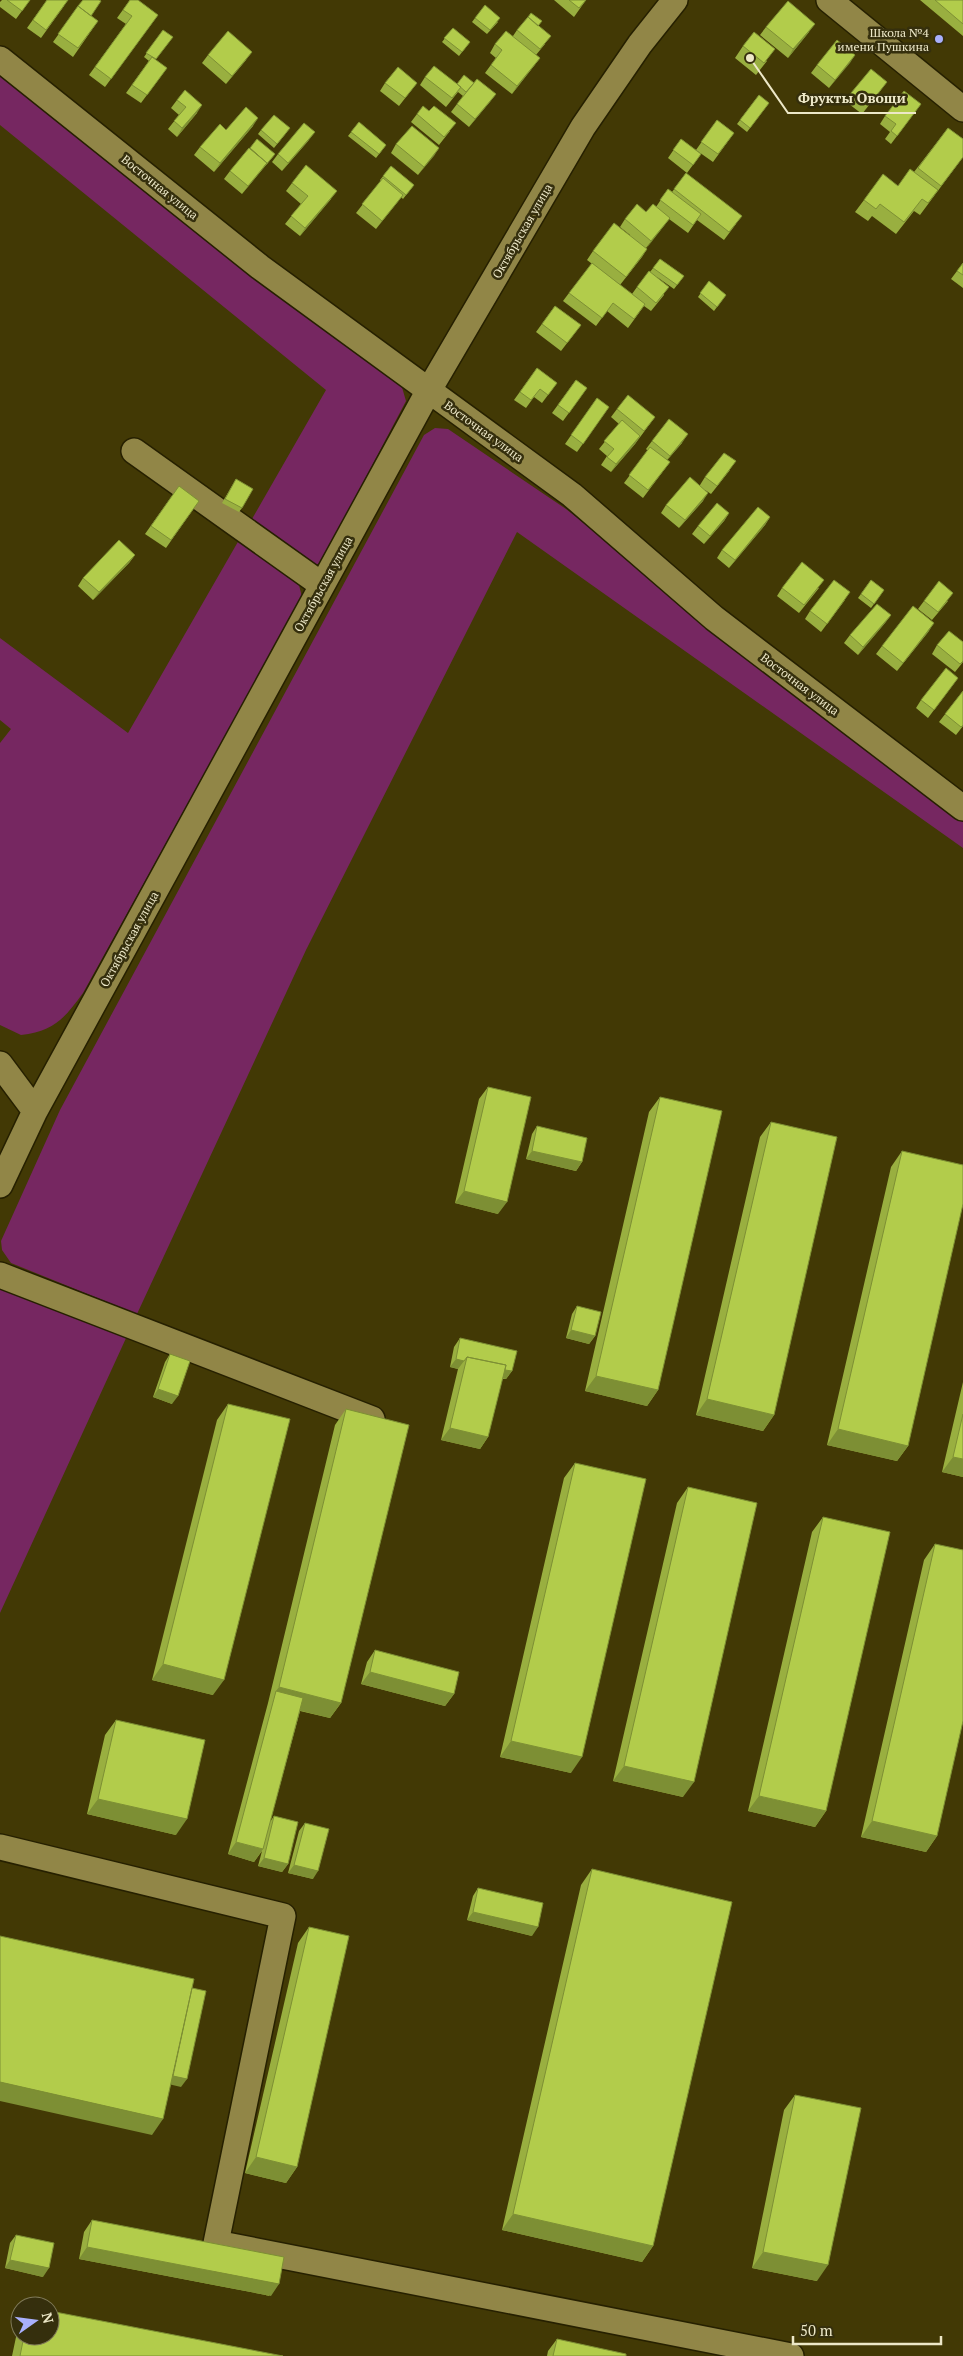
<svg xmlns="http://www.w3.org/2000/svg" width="963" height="2356" viewBox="0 0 963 2356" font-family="'PT Serif',serif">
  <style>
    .green { fill: #762761 }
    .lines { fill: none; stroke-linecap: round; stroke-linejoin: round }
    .minor-casing { stroke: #262000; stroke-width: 28 }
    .minor { stroke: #918647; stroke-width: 25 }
    .wall { fill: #99af40 }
    .shaded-wall { fill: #7d8f34 }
    .building { fill: #b2cc4b; stroke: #7d8f34 }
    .poi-dot { fill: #a9b0fc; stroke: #352f0d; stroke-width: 2 }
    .labels { text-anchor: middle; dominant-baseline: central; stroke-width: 5; stroke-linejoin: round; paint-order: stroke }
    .poi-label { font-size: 12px; fill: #ede8c8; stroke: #352f0d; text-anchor: end }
    .street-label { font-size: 12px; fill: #ede8c8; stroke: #352f0d }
    .leader { fill: none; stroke: #ede8c8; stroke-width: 2 }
    .callout-dot { fill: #ede8c8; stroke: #352f0d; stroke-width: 2 }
    .callout-label { font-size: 14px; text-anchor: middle; font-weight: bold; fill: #ede8c8; stroke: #352f0d; stroke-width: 5; stroke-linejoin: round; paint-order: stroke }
  </style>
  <rect width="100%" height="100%" fill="#423905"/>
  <path class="green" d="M0,69L401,384L406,401L320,564H310L252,519L326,390L0,125Z
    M435,428L448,429L566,509L745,651L963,819V848L517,532L306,950L137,1314L11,1263L2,1250L1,1241L60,1110L424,435Z
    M239,540L299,585L302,597L83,993C64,1019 54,1031 21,1035L0,1025V743L11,729L0,720V638L128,733Z
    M0,1290H7L127,1336L0,1613Z"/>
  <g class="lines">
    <defs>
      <path id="minor" d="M829,0L963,109
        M0,59L260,267L572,495L714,618L963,808
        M134,451L322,585
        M0,1064L35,1111
        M0,1185L35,1111L429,390L583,127L640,44L675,0
        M0,1275L372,1419
        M0,1847L283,1916L216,2243L791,2356"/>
    </defs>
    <use href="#minor" class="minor-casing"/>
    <use href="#minor" class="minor"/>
  </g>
  <path class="wall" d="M2,0H30L16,19L0,7V2Z
    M47,0L64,6L41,38L27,28Z
    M83,0L91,16L98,21L73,57L53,42Z
    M130,0L158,15L105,87L89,75L126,24L117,18Z
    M554,0H586L574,17Z
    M920,0H963V36Z
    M475,18L498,22L487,34L472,22Z
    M766,27L809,32L788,58L760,35Z
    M453,28L470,42L459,56L442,42Z
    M163,30L155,60L167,68L141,103L126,93L149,61L144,57Z
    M517,30L545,44L536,55L540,58L512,94L485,73L496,58L490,53L495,44L513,36Z
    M743,46L767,61L756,75L735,58Z
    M208,55L246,60L226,84L202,63Z
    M855,55L829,88L811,73L817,65Z
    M425,77L457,84L474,83L496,94L469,127L451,112L463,96L458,92L446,107L420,85Z
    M385,83H417L399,106L380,91Z
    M881,90L862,114L845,101L851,93Z
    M759,95L769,103L747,132L737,124Z
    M177,100L197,113L177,137L168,129L179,115L171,108Z
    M921,104L891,144L885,139L890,132L880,124L885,116Z
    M417,114L450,131L439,145L411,122Z
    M717,120L734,133L713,162L696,150Z
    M359,122L386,145L376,158L348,136Z
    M253,126L214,172L194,155L200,147L226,130Z
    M948,128L963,139V157L920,215L914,211L896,234L872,216L868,221L855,212L864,200L898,186L914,172Z
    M261,130L287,132L274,148L258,134Z
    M681,139L701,154L687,173L668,158Z
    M309,140L282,171L272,162L278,154Z
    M396,144L439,148L418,175L391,153Z
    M275,154L242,194L224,179L230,171Z
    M391,166L414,185L403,199L401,197L376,229L356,213L381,181L380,180Z
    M686,173L736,224L724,240L697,220L688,233L669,219L646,248L647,249L642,257L620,285L587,260L593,251L630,235L620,227L625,219L646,212L656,207L668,189L672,192Z
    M292,183L331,199L300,236L285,224L301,204L286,191Z
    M660,259L684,276L674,289L657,277L664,295L651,311L644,306L628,328L607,311L596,326L563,301L569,293L632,294L637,287L650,272Z
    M963,263V288L951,279Z
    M709,281L726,295L714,311L698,297Z
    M555,306L581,325L561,351L536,332Z
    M537,368L557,383L542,403L534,397L526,408L514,400Z
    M576,380L587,388L563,421L552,413Z
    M597,398L609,407L577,452L565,444Z
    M617,409L655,417L635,444L611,472L601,465L607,456L599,449L619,424L611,417Z
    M652,441L682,443L667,460L670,462L643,498L624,483L648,451L646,449Z
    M730,470L711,494L705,490L703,501L679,528L661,513L666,505L700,485L705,477Z
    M236,479L242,508L239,512L222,503Z
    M179,486L199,501L166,548L145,534Z
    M729,513L724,521L704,544L692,534L698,526Z
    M770,517L765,525L729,568L717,558L722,550Z
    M135,555L129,563L93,600L78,586L83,578Z
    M871,580L884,590L871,608L858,598Z
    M782,588H819L799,613L777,596Z
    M845,600L821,632L805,619L810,611Z
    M924,601H948L932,620L918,609Z
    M891,615L885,623L858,655L844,643L850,635Z
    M929,631L897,671L876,654L882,646Z
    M937,645L963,662L955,672L932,654Z
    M958,678L928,718L916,708L921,700Z
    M963,691V726L956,735L939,722Z
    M488,1087L498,1214L455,1203L479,1099Z
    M660,1097L658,1390L647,1406L585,1391L649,1112Z
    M771,1122L774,1415L763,1431L696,1415L760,1137Z
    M537,1126L582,1162L576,1171L526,1159L532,1134Z
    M902,1151L908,1446L897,1461L827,1445L891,1167Z
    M577,1306L595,1336L589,1344L566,1338L572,1314Z
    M460,1338L512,1371L506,1379H502L488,1437L480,1449L441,1440L458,1369L450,1367L454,1347Z
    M170,1354L172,1404L153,1397L165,1362Z
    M963,1382V1477L942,1472Z
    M228,1404L213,1695L152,1680L217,1420Z
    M346,1409L341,1703L330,1718L300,1711L270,1822L274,1816L288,1864L282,1872L258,1866L262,1851L254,1862L228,1854L268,1703L335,1425Z
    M575,1463L571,1773L500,1757L564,1478Z
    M688,1487L683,1797L613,1781L677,1503Z
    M823,1517L826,1811L815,1827L748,1811L812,1532Z
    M935,1544L937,1836L926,1852L861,1837L924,1560Z
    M375,1650L454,1694L445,1706L361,1684L367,1662Z
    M116,1720L176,1835L87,1814L105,1735Z
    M305,1823L313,1879L288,1873L299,1831Z
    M592,1869L653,2246L642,2262L502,2230L581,1885Z
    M478,1888L532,1936L467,1920L473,1896Z
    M309,1927L297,2167L286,2183L245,2173L298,1943Z
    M795,2095L817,2281L752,2268L784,2110Z
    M92,2220L271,2296L79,2259L84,2232Z
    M16,2235L43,2277L5,2268L10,2243Z
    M20,2321V2336H50L283,2356H12L19,2323Z
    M557,2339L626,2356H547L548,2351Z"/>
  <path class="shaded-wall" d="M815,24L809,32L788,58L793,49Z
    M252,52L246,60L226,84L232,76Z
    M855,55L850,63L829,88L835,80Z
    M540,58L534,66L512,94L517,86Z
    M496,94L490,102L469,127L475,119Z
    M202,105L197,113L177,137L182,128Z
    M258,118L253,126L214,172L220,163Z
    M315,132L309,140L282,171L288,163Z
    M439,148L434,156L418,175L424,167Z
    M275,154L272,158L242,194L248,186Z
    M337,191L331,199L300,236L305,228Z
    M403,195L397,203L376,229L382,221Z
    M670,218L664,226L646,249L651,241Z
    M688,434L682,443L664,464L670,456Z
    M640,436L635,444L611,472L616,464Z
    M708,493L703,501L679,528L685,520Z
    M729,513L724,521L704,544L710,536Z
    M770,517L765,525L729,568L735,560Z
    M135,555L129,563L93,600L99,592Z
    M891,615L885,623L858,655L863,647Z
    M934,623L929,631L897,671L903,663Z
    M532,1151L582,1162L576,1171L526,1159Z
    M464,1191L507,1202L498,1214L455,1203Z
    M571,1330L595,1336L589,1344L566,1338Z
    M456,1359L464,1361L458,1369L450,1367Z
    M466,1361L512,1371L506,1379L464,1370Z
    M596,1376L658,1390L647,1406L585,1391Z
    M158,1389L178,1396L172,1404L153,1397Z
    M707,1399L774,1415L763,1431L696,1415Z
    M450,1428L488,1437L480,1449L441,1440Z
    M838,1429L908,1446L897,1461L827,1445Z
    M953,1457L963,1459V1477L942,1472Z
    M163,1664L224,1680L213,1695L152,1680Z
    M370,1672L454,1694L445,1706L361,1684Z
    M279,1687L341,1703L330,1718L273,1704L276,1691Z
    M511,1741L582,1757L571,1773L500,1757Z
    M624,1766L694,1782L683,1797L613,1781Z
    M759,1796L826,1811L815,1827L748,1811Z
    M98,1799L187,1819L176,1835L87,1814Z
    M872,1821L937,1836L926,1852L861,1837Z
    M236,1842L263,1849L254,1862L228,1854Z
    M264,1858L288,1864L282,1872L258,1866Z
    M294,1865L318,1871L313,1879L288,1873Z
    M473,1912L538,1927L532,1936L467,1920Z
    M169,2075L187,2079L181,2087L164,2083Z
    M0,2082L163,2119L152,2135L0,2101Z
    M256,2157L297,2167L286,2183L245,2173Z
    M513,2214L653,2246L642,2262L502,2230Z
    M87,2247L279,2284L271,2296L79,2259Z
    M763,2252L828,2265L817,2281L752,2268Z
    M10,2260L49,2268L43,2277L5,2268Z"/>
  <path class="building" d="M7,0H30L22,11Z
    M47,0H68L46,30L33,20Z
    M83,0H99L101,1L91,16L78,6Z
    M130,0H138L158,15L111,79L95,67L132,16L123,10Z
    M569,0H586L579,8Z
    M935,0H963V24Z
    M788,1L815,24L793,49L766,27Z
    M485,5L500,18L490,30L475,18Z
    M78,6L98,21L78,48L58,34Z
    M531,13L542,21L538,26L528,17Z
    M528,17L551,36L540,49L517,30Z
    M453,28L470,42L462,52L444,38Z
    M163,30L173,37L156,59L146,53Z
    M228,31L252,52L232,76L208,55Z
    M506,31L540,58L517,86L491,65L502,50L495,44Z
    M754,32L775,49L764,63L743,46Z
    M837,40L855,55L835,80L817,65Z
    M152,57L167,68L147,95L132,85Z
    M434,66L461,87L452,98L425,77Z
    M398,67L417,83L405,98L385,83Z
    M871,69L887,82L868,106L851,93Z
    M464,75L474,83L466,92L457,84Z
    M477,79L496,94L475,119L457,104Z
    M185,90L202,105L182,128L174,121L186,107L177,100Z
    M904,91L921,104L897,136L891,131L896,124L885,116Z
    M759,95L769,103L750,128L740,120Z
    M423,106L429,111L434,106L456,123L444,137L417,114Z
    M246,107L258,118L220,163L200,147L220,124L226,130Z
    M274,115L290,128L277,144L261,130Z
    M717,120L734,133L718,154L701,142Z
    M359,122L386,145L379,154L351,132Z
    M304,123L315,132L288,163L278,154Z
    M412,126L439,148L424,167L396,144Z
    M948,128L963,139V157L941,186L918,168Z
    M257,139L275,154L264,167L267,163L250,148Z
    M681,139L701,154L693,165L673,150Z
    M249,148L267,163L248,186L230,171Z
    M306,165L337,191L305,228L291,216L308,196L292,183Z
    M391,166L414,185L406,195L383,176Z
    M910,169L938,190L928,203L922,199L904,222L880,204L876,209L864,200L883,174L898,186Z
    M686,173L742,216L729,232L674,189Z
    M383,178L403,195L382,221L362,204Z
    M668,189L701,214L693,225L660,200Z
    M637,204L646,212L653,204L670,218L651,241L625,219Z
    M614,223L647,249L626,277L593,251Z
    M660,259L684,276L677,285L653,268Z
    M592,263L645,304L634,319L613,303L602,318L569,293Z
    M963,263V275L957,271Z
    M649,271L669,287L656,303L637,287Z
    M709,281L726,295L717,307L700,293Z
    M555,306L581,325L567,343L542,324Z
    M537,368L557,383L548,395L540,389L531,400L520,392Z
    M576,380L587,388L569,413L558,405Z
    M628,395L655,417L644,431L617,409Z
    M597,398L609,407L583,444L571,435Z
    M669,419L688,434L670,456L652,441Z
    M622,420L640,436L616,464L607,457L614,449L604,441Z
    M650,447L670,462L648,490L629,475Z
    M724,453L736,461L717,486L705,477Z
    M690,477L708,493L685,520L666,505Z
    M236,479L253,489L242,508L225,499Z
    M179,486L199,501L171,540L151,526Z
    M717,503L729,513L710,536L698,526Z
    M758,507L770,517L735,560L722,550Z
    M119,540L135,555L99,592L83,578Z
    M802,562L824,580L804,605L782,588Z
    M834,580L850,592L827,624L810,611Z
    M871,580L884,590L874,604L861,594Z
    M939,581L953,593L938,612L924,601Z
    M877,604L891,615L863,647L850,635Z
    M913,606L934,623L903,663L882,646Z
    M949,631L963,642V661L960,664L937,645Z
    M946,668L958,678L934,710L921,700Z
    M963,691V725L961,727L945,714Z
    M488,1087L531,1097L507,1202L464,1191Z
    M660,1097L722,1111L658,1390L596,1376Z
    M771,1122L837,1137L774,1415L707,1399Z
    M537,1126L587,1138L582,1162L532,1151Z
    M902,1151L963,1165V1204L908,1446L838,1429Z
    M577,1306L601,1312L595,1336L571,1330Z
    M460,1338L517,1351L512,1371L505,1370L506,1365L467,1357L464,1361L456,1359Z
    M170,1354L190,1361L178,1396L158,1389Z
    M467,1357L506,1365L488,1437L450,1428Z
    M228,1404L290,1419L224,1680L163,1664Z
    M346,1409L409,1425L341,1703L279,1687Z
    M963,1414V1459L953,1457Z
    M575,1463L646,1479L582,1757L511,1741Z
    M688,1487L757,1503L694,1782L624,1766Z
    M823,1517L890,1532L826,1811L759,1796Z
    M935,1544L963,1550V1721L937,1836L872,1821Z
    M375,1650L459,1672L454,1694L370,1672Z
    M276,1691L303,1698L263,1849L236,1842Z
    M116,1720L205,1740L187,1819L98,1799Z
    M274,1816L298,1822L288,1864L264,1858Z
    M305,1823L329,1829L318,1871L294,1865Z
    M592,1869L732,1902L653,2246L513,2214Z
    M478,1888L543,1903L538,1927L473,1912Z
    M309,1927L349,1936L297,2167L256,2157Z
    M0,1936L194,1979L163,2119L0,2082Z
    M192,1988L206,1991L187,2079L173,2076Z
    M795,2095L861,2108L828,2265L763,2252Z
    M92,2220L284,2257L279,2284L87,2247Z
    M16,2235L54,2243L49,2268L10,2260Z
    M50,2311L283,2356H20L24,2336H50Z
    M557,2339L626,2354V2356H553Z"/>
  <circle class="poi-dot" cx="939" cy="39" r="5"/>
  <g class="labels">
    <g class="poi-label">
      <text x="929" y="32">Школа №4<tspan x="929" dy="14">имени Пушкина</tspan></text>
    </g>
    <g class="street-label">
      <text transform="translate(160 187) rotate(39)">Восточная улица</text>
      <text transform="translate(522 231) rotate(-60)">Октябрьская улица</text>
      <text transform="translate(484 431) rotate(36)">Восточная улица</text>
      <text transform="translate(323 584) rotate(-61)">Октябрьская улица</text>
      <text transform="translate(800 684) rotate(37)">Восточная улица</text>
      <text transform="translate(129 939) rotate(-61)">Октябрьская улица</text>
    </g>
  </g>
  <path class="leader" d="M750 58L788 113H916"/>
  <circle class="callout-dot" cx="750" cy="58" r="5"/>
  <g class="callout-label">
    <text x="852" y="103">Фрукты Овощи</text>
  </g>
  <g transform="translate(35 2321) rotate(76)"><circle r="24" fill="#352f0d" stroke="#7f7958"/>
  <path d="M0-4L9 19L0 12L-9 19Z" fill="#a9b0fc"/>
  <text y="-8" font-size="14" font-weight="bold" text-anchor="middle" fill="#ede8c8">N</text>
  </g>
  <path d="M793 2336v8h148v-8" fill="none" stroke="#ede8c8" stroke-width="2.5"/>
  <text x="800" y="2336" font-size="15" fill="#ede8c8" stroke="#352f0d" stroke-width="4" paint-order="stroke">50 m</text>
</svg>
